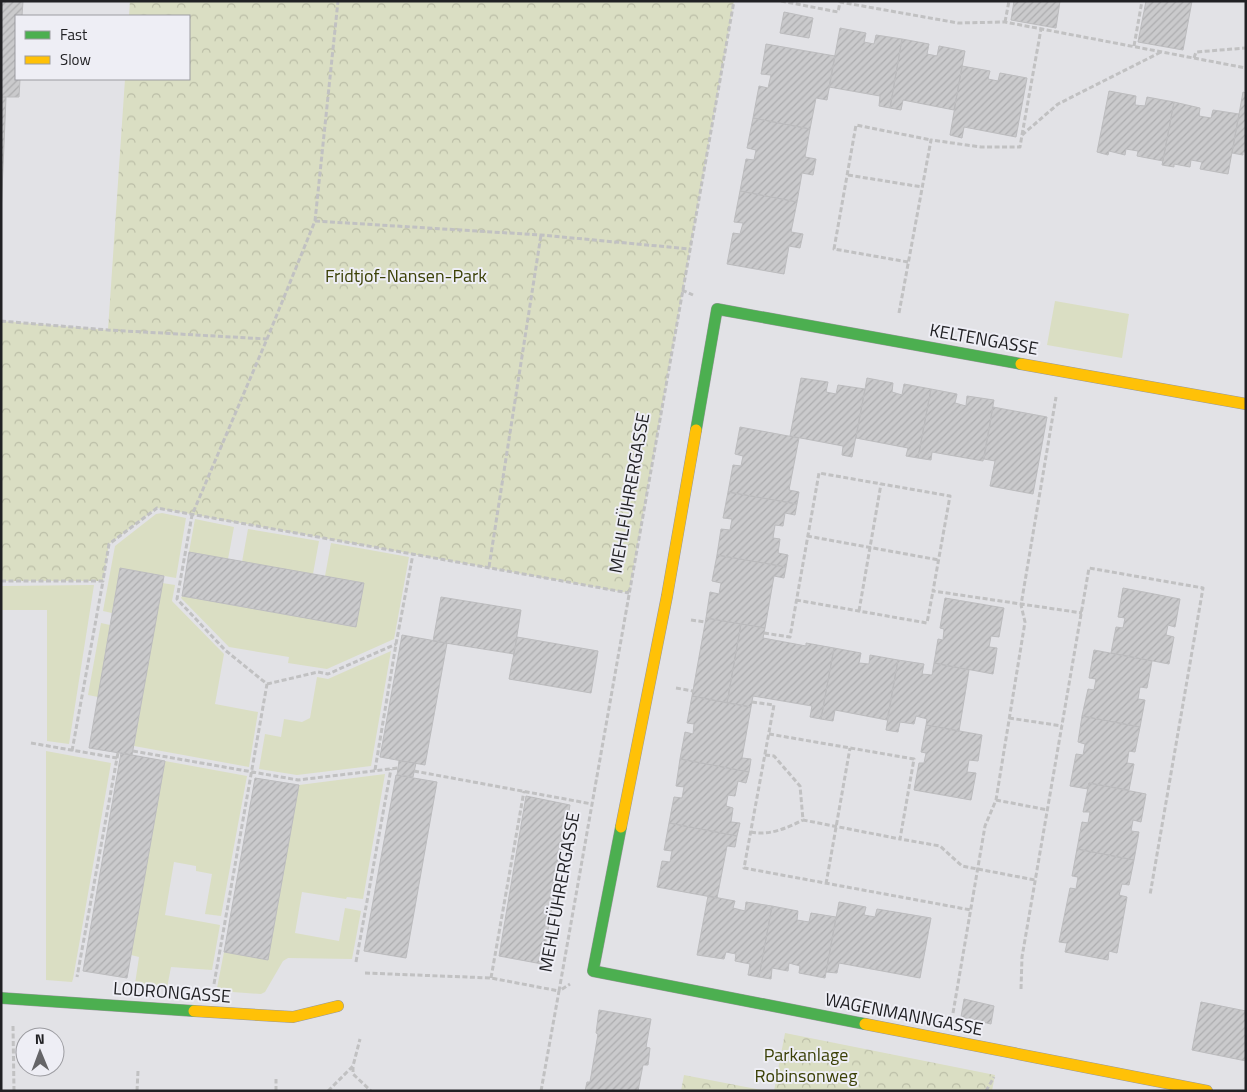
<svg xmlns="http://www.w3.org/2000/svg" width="1247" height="1092" viewBox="0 0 1247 1092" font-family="'Titillium Web',sans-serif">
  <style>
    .green { fill: #dadec3 }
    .park { fill: url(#park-crowns) }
    .building { fill: url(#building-hatch); stroke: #bcbcbe }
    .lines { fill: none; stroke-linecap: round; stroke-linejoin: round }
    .fast-casing { stroke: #98989b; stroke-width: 12 }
    .slow-casing { stroke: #98989b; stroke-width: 12 }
    .path { stroke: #c1c1c2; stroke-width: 3; stroke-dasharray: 5 2.5; stroke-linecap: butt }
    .fast { stroke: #4caf50; stroke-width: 11 }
    .slow { stroke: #ffc107; stroke-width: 11 }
    .labels { text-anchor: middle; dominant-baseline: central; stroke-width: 4; stroke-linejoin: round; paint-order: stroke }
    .park-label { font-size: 18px; fill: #3b4006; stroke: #eeeef5 }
    .street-label { font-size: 18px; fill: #212124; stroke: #eeeef5 }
  </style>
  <defs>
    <pattern id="park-crowns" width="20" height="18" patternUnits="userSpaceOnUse" patternTransform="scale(1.25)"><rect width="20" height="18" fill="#dadec3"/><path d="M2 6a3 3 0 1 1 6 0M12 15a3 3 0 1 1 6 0" fill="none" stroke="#bbbea7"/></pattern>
    <pattern id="building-hatch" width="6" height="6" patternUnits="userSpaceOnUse" patternTransform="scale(1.25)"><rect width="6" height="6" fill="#cacacc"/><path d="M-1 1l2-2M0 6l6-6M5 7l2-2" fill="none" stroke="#adadaf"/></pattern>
  </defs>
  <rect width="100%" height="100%" fill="#e2e2e6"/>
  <path class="green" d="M1055,301L1129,314L1122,358L1047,345Z
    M162,513L186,518L176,578L120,568L112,613L103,611L115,546L156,514Z
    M195,519L234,527L228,559L189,552Z
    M248,529L319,541L313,574L242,562Z
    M331,543L409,557L394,639L327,669L288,663L289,657L229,647L181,598L182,596L356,627L364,583L325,576Z
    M162,583L175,585L172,601L224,654L215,704L258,712L249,767L134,746Z
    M94,585L69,744L47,741V610H1V586Z
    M101,623L110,625L98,697L88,695Z
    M391,651L371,766L297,775L259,769L265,734L281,737L284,719L302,722L310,718L317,677L328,679Z
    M46,751L111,763L73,979L72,982L46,980Z
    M165,761L247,776L221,916L205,914L212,874L196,871V866L174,862L165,915L220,925L212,970L171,967L167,988L136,986L135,984L139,957L131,955Z
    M385,774L363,899L347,897L346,899L302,892L295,933L339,941L345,908L361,911L352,959L288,958L283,961L265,992L261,994L219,991L217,988L224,952L268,960L299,785Z"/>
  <path class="park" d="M130,1H734L629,593L157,508L109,544L103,581H1V321L108,330L125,79H189V16H129Z
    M785,1033L995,1075L992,1091H774Z
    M684,1075L766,1091H681Z"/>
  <path class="building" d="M1,1H23L22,16H16V79H20L19,97H1Z
    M1014,1H1060L1056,28L1011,20Z
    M1146,1H1192L1183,50L1138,42Z
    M784,12L813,18L809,38L780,33Z
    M840,28L866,33L864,42L874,44L876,35L902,39L890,108L879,106L880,96L829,87Z
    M902,39L929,44L927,54L937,56L939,46L965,51L954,110L903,100L901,110L890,108Z
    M766,44L835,56L827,100L816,98L810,129L753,118L759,86L768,88L771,75L761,74Z
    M962,66L990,71L988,79L998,81L1000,73L1027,78L1016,137L964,127L962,138L950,135Z
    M1109,91L1136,96L1135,105L1145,106L1147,97L1174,102L1163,161L1137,156L1138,151L1126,149L1125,155L1109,151L1108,155L1097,152Z
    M1243,92L1246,93V152H1243V155L1232,153Z
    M1,97H6L1,215Z
    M1174,102L1200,108L1199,116L1211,118L1213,110L1239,114L1228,174L1200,169L1202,162L1191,160L1190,167L1174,164V167L1162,165Z
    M753,118L810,129L805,157L816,159L813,175L802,173L797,202L740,191L746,159L754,160L756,150L747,148Z
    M740,191L797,202L791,232L803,234L800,248L789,246L784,274L727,264L733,233L740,234L743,223L734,222Z
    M801,378L828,382L826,392L836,394L838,385L865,389L852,457L842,455L843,446L790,436Z
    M867,378L893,383L892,392L902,395L904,384L931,389L918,458L906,456L908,448L856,438Z
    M931,389L957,394L955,403L966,406L967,396L994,400L983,461L932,452L931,460L918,458Z
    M993,407L1047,417L1033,494L990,486L995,461L984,459Z
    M740,427L799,438L789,490L799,492L797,504L728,492L733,465L741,466L743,456L735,454Z
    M728,492L797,504L795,515L785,513L783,526L775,525L773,538L780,539L778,553L788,555L786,567L717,555L721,529L730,530L732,519L723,518Z
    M189,552L364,583L356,627L182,596Z
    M717,555L786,567L784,578L774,576L765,628L706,618L710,592L719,594L721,583L712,581Z
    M120,568L164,576L132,755L89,748Z
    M1123,588L1180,599L1175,627L1168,625L1166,635L1174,637L1169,664L1111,653L1116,627L1123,628L1125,618L1118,617Z
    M441,597L521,610L514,654L433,641Z
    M945,598L1004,608L999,637L991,636L989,647L997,648L993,674L934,663L938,639L943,640L944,629L940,628Z
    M706,618L741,624L727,703L692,696Z
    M741,624L765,628L763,638L806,646V643L834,648L821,719L810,717L812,706L753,696L751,707L727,703Z
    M402,635L447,643L425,765L380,757Z
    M517,637L598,651L591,693L509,679Z
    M834,648L861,653L859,663L869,664L870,655L898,660L887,720L835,710L833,721L821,719Z
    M1094,650L1152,661L1147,688L1140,687L1138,699L1145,700L1140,727L1082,716L1088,689L1094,690L1096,679L1089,678Z
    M898,660L924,664L922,674L932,675L934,663L969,670L959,731L926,725L927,719L916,716L914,724L900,722L898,732L886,730Z
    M692,696L751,707L742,758L751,759L749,772L680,759L685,732L693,734L694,724L687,723Z
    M1082,716L1140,727L1135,752L1129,751L1127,763L1134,764L1129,790L1089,783L1088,789L1070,786L1076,754L1083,755L1085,744L1078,742Z
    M926,725L982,735L978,761L969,760L967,772L976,773L971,800L914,790L919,763H924L926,753L921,752Z
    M121,753L165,761L127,978L83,971Z
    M680,759L749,772L746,783L738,781L735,796L728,795L726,806L733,808L731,822L740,823L737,836L669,823L674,797L682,798L684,787L676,786Z
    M399,761L416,763L413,777L397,775Z
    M396,775L437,782L406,958L364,951Z
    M255,778L299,785L268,960L224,952Z
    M1089,783L1146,794L1141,822L1133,820L1131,831L1139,832L1134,860L1077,849L1082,822L1088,823L1090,812H1083Z
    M526,796L570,805L542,964L499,956Z
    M669,823L737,836L735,847L727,846L717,898L657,887L662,861L670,862L672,851L664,850Z
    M1077,849L1134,860L1129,885L1122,884L1119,895L1127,897L1117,953L1109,951L1108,960L1065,952L1067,943L1059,942L1070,888L1076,889L1078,877L1072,876Z
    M708,896L735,901L733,908L745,911L746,902L772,906L759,977L748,975L750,964L735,961L736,954L726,952L724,959L697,955Z
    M839,902L866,907L864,915L875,917L877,909L931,918L920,978L839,963L837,973L826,972Z
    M772,906L798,911L797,920L809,922L811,913L836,917L825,978L799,973L800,966L789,963L788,971L772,968L771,979L759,977Z
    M964,999L994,1006L991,1024L961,1017Z
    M1201,1002L1246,1011V1061L1192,1050Z
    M599,1010L651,1019L646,1047L650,1048L648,1065H643L638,1091H585L587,1082H590L598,1034L596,1033Z"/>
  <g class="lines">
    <defs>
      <path id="fast" d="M696,430L717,309L1021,364
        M621,827L593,971L865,1024
        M1,998L194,1011"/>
      <path id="slow" d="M1021,364L1246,404
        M621,827L667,596L696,430
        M194,1011L293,1017L338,1006
        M865,1024L1207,1091"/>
    </defs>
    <use href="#fast" class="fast-casing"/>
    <use href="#slow" class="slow-casing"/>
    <path class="path" d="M781,1L838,12L840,2L958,23L1005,22L1246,68
      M1005,22L1009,1
      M1134,46L1142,1
      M1194,58L1196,52L1246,48
      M1022,135L1041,29
      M848,175L922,187
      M315,221L541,235L690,249
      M908,262L834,249L856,125L931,140
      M682,290L693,295
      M899,313L931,140L981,147H1020L1022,135L1058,104L1161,52
      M1,321L108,330L267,339
      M807,536L939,560
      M489,567L541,235
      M1,581H103L109,544L157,508L629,593
      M796,600L927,623L933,591
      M859,611L881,484
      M691,620L705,622
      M764,633L790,637L819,473L950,496L933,591L1082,613
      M267,684L318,672L328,674L396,644
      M676,688L693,691
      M752,702L774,705L744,868L971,910
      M1009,718L1062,726
      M769,734L914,759L900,839L940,846L962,866L1035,880
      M31,743L117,758L77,977
      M72,751L103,581
      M133,751L298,780L398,768
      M765,755L774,756L800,786L803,820L900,839
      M117,758L118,753
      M375,770L396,644L413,554
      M414,771L592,804
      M996,800L1048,810
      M751,832C769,836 787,828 803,820
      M826,884L850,748
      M356,962L391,769
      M365,973L491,978L559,991L734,1
      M491,978L524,791
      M214,984L267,684L225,650L177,599L192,515L267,339L315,221L338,1
      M1021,989L1022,957L1089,568L1203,588L1150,895
      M953,1013L985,826L996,800L1025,622L1021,605L1056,397
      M13,1026L14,1091
      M353,1067V1074L371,1091
      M137,1091L138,1071
      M276,1091V1079
      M328,1091L353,1066L360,1039
      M541,1091L559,991L570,984
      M986,1091L994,1077"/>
    <use href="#fast" class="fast"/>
    <use href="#slow" class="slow"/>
  </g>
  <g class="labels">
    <g class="park-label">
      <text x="406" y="275">Fridtjof-Nansen-Park</text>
      <text x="806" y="1054">Parkanlage<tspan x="806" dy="21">Robinsonweg</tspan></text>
    </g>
    <g class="street-label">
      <text transform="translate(984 339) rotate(10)">KELTENGASSE</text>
      <text transform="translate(629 493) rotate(-80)">MEHLFÜHRERGASSE</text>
      <text transform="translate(559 892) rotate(-80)">MEHLFÜHRERGASSE</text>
      <text transform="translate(172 992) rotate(4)">LODRONGASSE</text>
      <text transform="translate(904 1014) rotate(11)">WAGENMANNGASSE</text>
    </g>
  </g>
  <rect width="1247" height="1092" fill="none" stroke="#212124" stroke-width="5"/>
  <rect x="15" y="15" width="175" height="65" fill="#eeeef5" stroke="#9c9ca1"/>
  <rect x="25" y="31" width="25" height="8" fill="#4caf50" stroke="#9c9ca1"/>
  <text x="60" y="40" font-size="15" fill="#212124">Fast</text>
  <rect x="25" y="56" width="25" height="8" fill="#ffc107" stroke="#9c9ca1"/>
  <text x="60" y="65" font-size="15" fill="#212124">Slow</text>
  <g transform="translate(40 1052) rotate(359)"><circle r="24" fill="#eeeef5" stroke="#9c9ca1"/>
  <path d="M0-4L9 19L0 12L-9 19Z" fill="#656568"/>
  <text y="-8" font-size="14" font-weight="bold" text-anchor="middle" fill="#212124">N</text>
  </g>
</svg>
